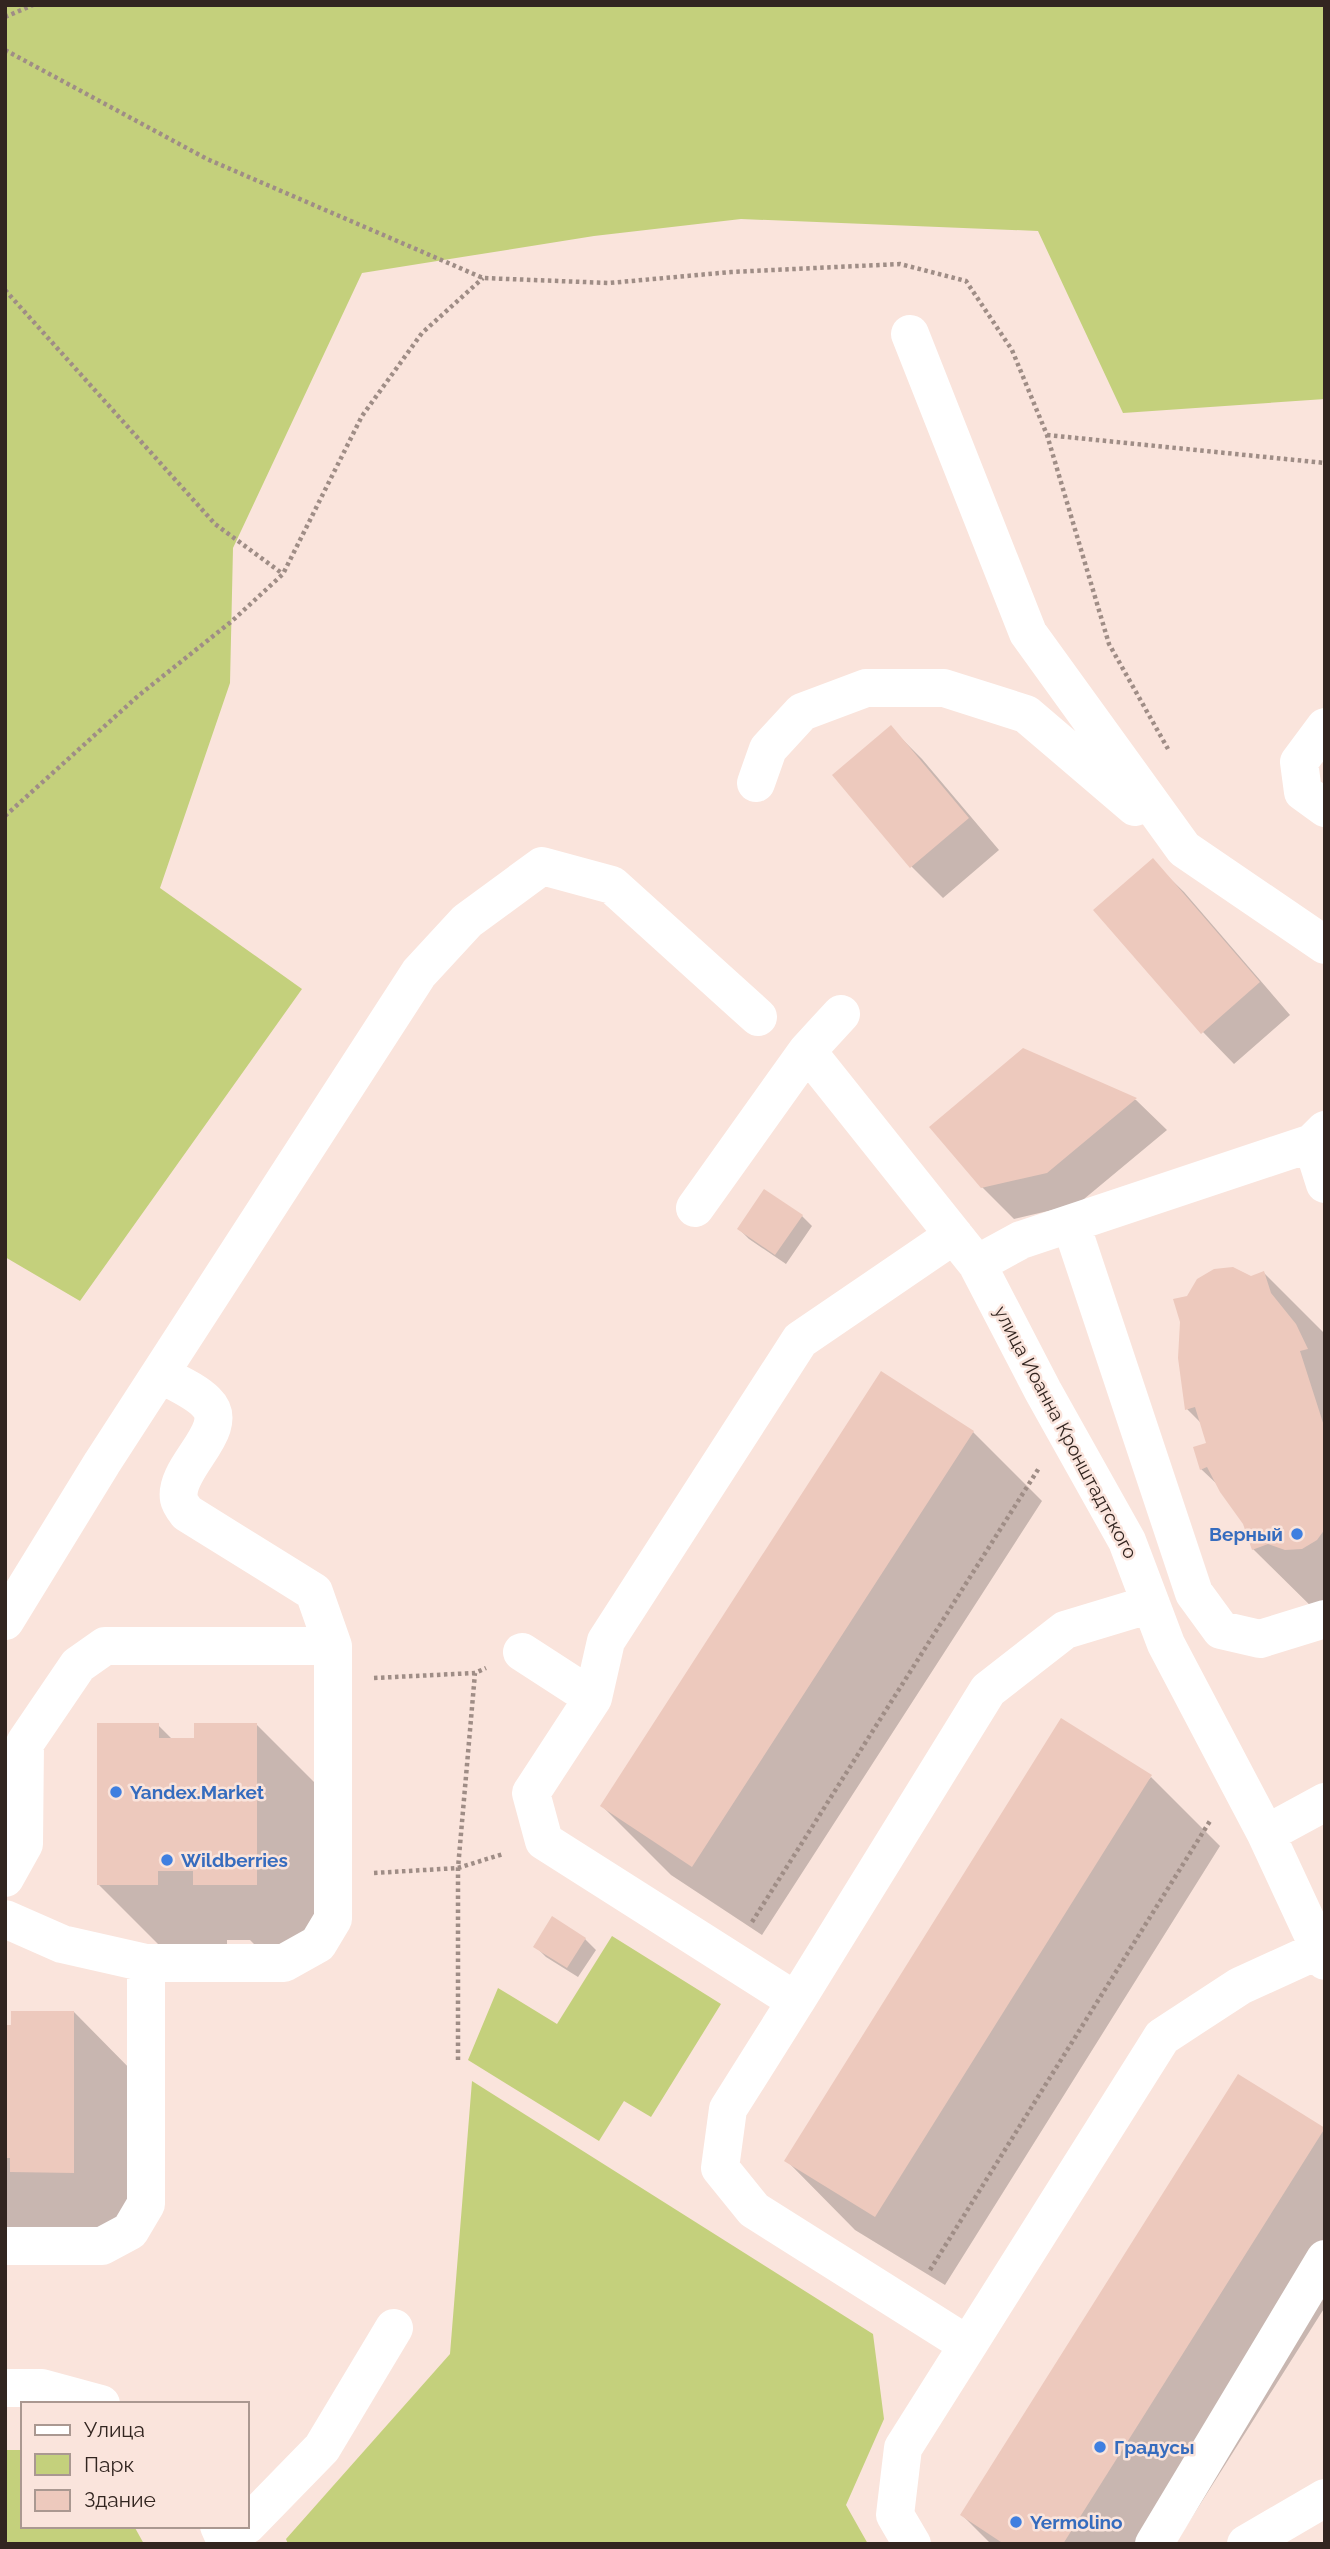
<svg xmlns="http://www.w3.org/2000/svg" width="1330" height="2549" viewBox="0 0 1330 2549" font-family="Raleway,sans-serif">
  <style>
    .green { fill: #c4d07c }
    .shadow { fill: #0003 }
    .building { fill: #edc9bd }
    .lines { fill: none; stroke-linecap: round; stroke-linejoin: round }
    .path { stroke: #9f8d86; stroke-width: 4.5; stroke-dasharray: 3.5 3.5; stroke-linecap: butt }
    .minor { stroke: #fff; stroke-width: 38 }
    .shop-dot { fill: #3f7fe0; stroke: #fae4dc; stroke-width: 2.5 }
    .labels { text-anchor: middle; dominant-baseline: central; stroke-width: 5; stroke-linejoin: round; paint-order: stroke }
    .street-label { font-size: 19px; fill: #322520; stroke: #fae4dc }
    .shop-label { font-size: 19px; font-weight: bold; fill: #366cbe; stroke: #fae4dc; text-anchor: start }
  </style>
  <rect width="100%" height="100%" fill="#fae4dc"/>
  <path class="green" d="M5,5H1325V399L1123,413L1038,231L741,219L594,236L362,273L233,548L230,683L160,888L302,989L80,1301L5,1257Z
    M612,1936L721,2004L651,2117L624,2101L599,2141L468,2060L498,1988L557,2024Z
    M472,2081L873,2334L884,2419L846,2505L868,2544H288L286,2539L450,2354Z
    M5,2450H23V2526H134L144,2544H5Z"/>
  <path class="shadow" d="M891,728L922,759L999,850L943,898L912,867L834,775Z
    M1152,861L1184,892L1290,1015L1234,1064L1203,1032Z
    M1023,1050L1136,1100L1167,1130L1078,1204L1014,1219L982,1187Z
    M802,1216L812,1226L786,1264L749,1239L739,1229Z
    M1264,1273L1325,1334V1617L1323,1618L1253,1549L1245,1523L1219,1486L1201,1469L1208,1445L1202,1424L1187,1409L1251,1277Z
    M973,1432L1042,1501L762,1935L671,1875L602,1806Z
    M158,1725L173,1740H195L257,1725L326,1794V1954H264L250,1940H227V1954H168L98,1884Z
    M1151,1777L1220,1846L945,2285L855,2230L786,2160Z
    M585,1939L596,1950L578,1977L546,1957L535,1946Z
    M74,2012L143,2082V2242L5,2241V2027Z
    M1324,2129L1325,2307L1175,2544H991L962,2515Z"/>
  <path class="building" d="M891,725L969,818L910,868L832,775Z
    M1153,858L1260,982L1201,1034L1093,910Z
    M1023,1048L1137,1098L1047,1173L981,1188L929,1127Z
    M764,1189L803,1215L775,1255L737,1229Z
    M1233,1267L1251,1276L1264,1271L1271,1293L1296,1324L1308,1349L1300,1351L1325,1429V1529L1317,1540L1302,1549L1285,1550L1268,1544L1252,1550L1243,1524L1220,1492L1207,1467L1200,1470L1193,1447L1206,1443L1195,1407L1185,1410L1178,1358L1180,1322L1173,1299L1187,1296L1197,1279L1214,1269Z
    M881,1371L974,1431L692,1867L600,1806Z
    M1061,1718L1152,1775L875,2217L784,2161Z
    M97,1723H159V1738H194V1723H257V1885H193V1871H158V1885H97Z
    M552,1916L586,1938L567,1968L533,1947Z
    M11,2011H74V2173L10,2172V2158H5V2025H11Z
    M1238,2074L1325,2128L1063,2544H1004L960,2515Z"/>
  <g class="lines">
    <path class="path" d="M5,17L33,5
      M5,50L207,159L483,278L609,283L731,272L900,264L966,281L1012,350L1047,435L1109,644L1168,749
      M5,290L215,524L283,574
      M1047,435L1325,463
      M5,816L138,696L232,621L283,574L362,416L422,333L483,278
      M374,1678L475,1673L486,1668
      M374,1873L458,1868L503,1854
      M752,1922L1039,1468
      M458,2060V1868L475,1673
      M930,2270L1210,1821"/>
    <path class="minor" d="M910,334L1028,633L1184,849L1325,945
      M1325,727L1299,762L1303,792L1325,808
      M756,783L768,749L802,712L866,688H944L1026,714L1135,807
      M807,1051L977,1264L1043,1391L1127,1541L1166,1644L1266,1834L1325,1961
      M1312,1143L1325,1184
      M695,1208L807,1051L841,1014
      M1071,1224L1194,1593L1221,1630L1260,1639L1325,1619
      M954,1235L800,1340L606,1641L593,1698L531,1793L544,1841L796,2001L988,1690L1065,1630L1151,1604
      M977,1264L1021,1240L1312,1143L1325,1130
      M5,1621L102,1463L419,973L467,921L542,866L612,885L758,1017
      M522,1652L593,1698
      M1266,1834L1325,1802
      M5,1878L24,1844L25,1743L78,1665L105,1646H333
      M5,1919L62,1944L146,1963H284L318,1944L333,1919V1646L314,1592L187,1513C184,1509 180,1504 179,1499C173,1467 234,1429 206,1402C194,1390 174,1382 160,1374
      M796,2001L728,2109L720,2168L754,2210L968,2345L1162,2037L1240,1986L1319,1950
      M5,2246H102L130,2231L146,2204V1963
      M5,2388H42L101,2404
      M247,2525L322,2448L394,2328
      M219,2526L227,2544
      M912,2544L895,2515L903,2448L968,2345
      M1154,2544L1325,2259
      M1246,2544L1325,2498"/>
  </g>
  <g class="shop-dot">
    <circle cx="1297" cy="1534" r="7"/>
    <circle cx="116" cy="1792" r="7"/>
    <circle cx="167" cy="1860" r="7"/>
    <circle cx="1100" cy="2447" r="7"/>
    <circle cx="1016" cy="2522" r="7"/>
  </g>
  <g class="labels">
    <g class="street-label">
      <text transform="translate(1066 1432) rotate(62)">улица Иоанна Кронштадтского</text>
    </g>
    <g class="shop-label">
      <text x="1283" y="1534" text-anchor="end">Верный</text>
      <text x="130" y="1792">Yandex.Market</text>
      <text x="181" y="1860">Wildberries</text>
      <text x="1114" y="2447">Градусы</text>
      <text x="1030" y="2522">Yermolino</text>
    </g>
  </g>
  <rect width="1330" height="2549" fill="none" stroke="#322520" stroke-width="14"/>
  <rect x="21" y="2402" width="228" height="126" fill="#fae4dc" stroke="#aa9891" stroke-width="2"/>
  <rect x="35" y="2425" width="35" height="10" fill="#ffffff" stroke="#aa9891" stroke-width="2"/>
  <text x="84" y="2437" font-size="21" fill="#322520">Улица</text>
  <rect x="35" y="2454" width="35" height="21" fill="#c4d07c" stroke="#aa9891" stroke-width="2"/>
  <text x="84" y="2472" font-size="21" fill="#322520">Парк</text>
  <rect x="35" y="2490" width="35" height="21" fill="#edc9bd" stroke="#aa9891" stroke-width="2"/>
  <text x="84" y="2507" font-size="21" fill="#322520">Здание</text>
</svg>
